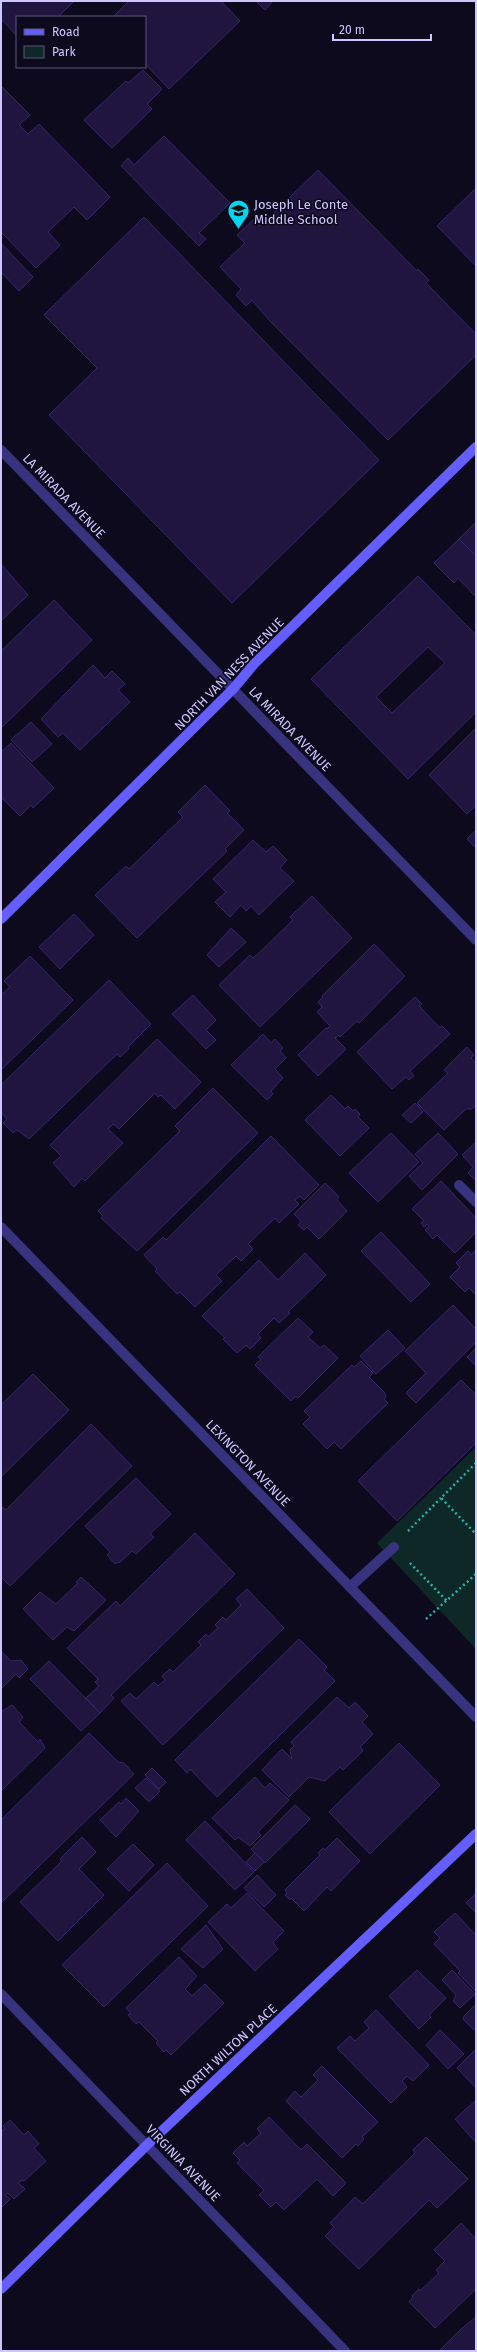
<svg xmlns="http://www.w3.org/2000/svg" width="477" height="2352" viewBox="0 0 477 2352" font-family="'Fira Sans',sans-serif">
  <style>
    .green { fill: #0d2827 }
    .building { fill: #1f153f; stroke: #35266d; fill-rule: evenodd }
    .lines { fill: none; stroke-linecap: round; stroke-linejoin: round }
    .path { stroke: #26b4ad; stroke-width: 2.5; stroke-dasharray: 2 3; stroke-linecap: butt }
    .lane { stroke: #37337f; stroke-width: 10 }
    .street { stroke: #37337f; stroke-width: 10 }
    .secondary { stroke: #645eff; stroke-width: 10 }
    .labels { text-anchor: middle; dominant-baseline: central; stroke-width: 3.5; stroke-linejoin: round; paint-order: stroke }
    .poi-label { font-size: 13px; fill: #cec7ff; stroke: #0e0a1d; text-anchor: start }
    .street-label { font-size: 13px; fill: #cec7ff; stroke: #0e0a1d }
  </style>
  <rect width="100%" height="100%" fill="#0e0a1d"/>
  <path class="green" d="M476,1447V1649L377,1543Z"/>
  <path class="building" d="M1,1H74L58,17H17V36L1,19Z
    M129,1H221L240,21L169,89L145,64V17H113Z
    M256,1H273L265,10Z
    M143,70L162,89L147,104L152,109L112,148L84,120L126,81L128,83Z
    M1,86L30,115L19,125L28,134L39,124L110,197L87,220L74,207L48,232L60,245L36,268L1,232Z
    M164,136L230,203L199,233L206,239L199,246L121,166L128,158L134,165Z
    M318,170L417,271L418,269L429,280L426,283L476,334V355L388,440L269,320L252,300L246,306L236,295L241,289L220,267L245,243L237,235L254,219L260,226Z
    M476,188V266L437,226Z
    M144,217L379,460L232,603L49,415L97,368L44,315Z
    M1,243L33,277L19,291L1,272Z
    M476,522V556L459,539Z
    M459,539L476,556V597L458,578L454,583L434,563Z
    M1,564L28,595L1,621Z
    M418,576L476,635V712L408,779L311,679ZM428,647L445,663L392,713L376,697Z
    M54,600L92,640L1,728V651Z
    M93,665L105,678L112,671L125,684L118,690L130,702L80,750L63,733L58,737L41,719Z
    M31,722L52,744L32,762L11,740Z
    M476,728V805L467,814L429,775Z
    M11,743L54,788L33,808L31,805L20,816L1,797V752Z
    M205,785L230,811L227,813L244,830L225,849L227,851L137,938L95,895L126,866L129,869L183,817L178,812Z
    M476,830V848L467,839Z
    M253,840L266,852L273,846L287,860L280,868L294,881L259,915L251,906L246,911L241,905L230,917L215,902L226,892L213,879Z
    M312,896L352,938L260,1027L219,985L250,955L253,958L259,953L293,920L290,917Z
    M74,914L94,935L60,969L39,947Z
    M231,928L246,942L219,967L207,955Z
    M374,944L405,976L359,1023L357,1021L340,1037L339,1035L335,1038L346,1049L318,1076L298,1055L326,1028L327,1029L330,1026L317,1012L322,1007L318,1002L323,997L322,996Z
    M30,956L73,1000L1,1070V995L10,987L4,981Z
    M109,980L151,1024L128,1047L129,1049L120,1057L117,1054L29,1139L17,1130L13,1133L3,1123L7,1119L1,1112V1085Z
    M193,995L216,1020L206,1030L216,1040L206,1049L172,1014Z
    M415,997L422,1004L419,1006L440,1028L442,1026L450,1034L410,1071L414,1076L409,1080L406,1077L392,1089L357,1052Z
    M263,1034L271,1043L275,1039L283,1048L280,1051L286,1058L275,1069L283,1078L271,1091L273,1094L267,1100L231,1065Z
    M157,1039L201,1082L175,1109L161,1095L158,1097L155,1093L119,1129L113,1124L108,1129L123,1143L85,1181L82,1178L74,1187L53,1163L61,1156L50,1145Z
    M467,1047L474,1055L471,1058L476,1064V1105L472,1109H466L444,1130L417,1103L448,1073L444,1070Z
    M213,1088L258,1133L137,1251L101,1218L103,1216L98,1211L180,1131L175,1126Z
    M331,1095L345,1109L348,1106L353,1111L355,1109L360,1114L358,1117L369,1128L340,1156L305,1120Z
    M415,1103L423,1112L411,1123L402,1115Z
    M391,1133L419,1162L378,1202L349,1173Z
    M438,1133L458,1154L422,1190L409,1176L423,1163L415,1154Z
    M271,1136L319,1185L304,1200L300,1196L295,1200L299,1204L279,1223L275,1218L248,1244L253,1249L241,1261L236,1256L216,1275L222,1281L195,1307L180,1292L177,1294L155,1271L157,1269L144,1255L163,1237L166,1240Z
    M476,1142V1181L468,1173L473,1167L462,1155Z
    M441,1181L476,1218V1232L455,1253L437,1235L433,1239L425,1230L429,1226L427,1224L424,1227L421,1223L424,1221L412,1209Z
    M325,1183L339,1197L337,1200L347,1211L319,1239L307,1227L304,1230L298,1225L301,1221L294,1214Z
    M381,1232L430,1284L411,1302L361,1251Z
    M476,1249V1295L469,1288L465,1292L450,1277L460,1267L456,1263L468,1251L471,1255Z
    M305,1253L326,1275L288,1312L290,1313L279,1323L274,1318L258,1334L261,1338L250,1349L246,1345L237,1353L223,1339L225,1338L202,1316L259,1260L278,1280Z
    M453,1305L476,1329V1342L416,1403L406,1393L426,1373L405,1351Z
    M298,1318L313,1332L308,1337L320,1348L324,1345L338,1358L298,1398L296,1396L291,1401L255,1365L261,1359L258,1357Z
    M388,1330L405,1348L376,1374L360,1356Z
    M476,1348V1366L467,1357Z
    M361,1361L373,1373L369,1377L385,1393L386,1397L384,1399L388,1403L341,1449L334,1442L327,1449L303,1424L310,1417L304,1411L352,1365L354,1367Z
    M33,1374L69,1410L1,1477V1405Z
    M461,1380L476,1395V1443L397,1521L358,1481Z
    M91,1424L132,1466L10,1586L1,1577V1506L6,1510Z
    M136,1478L171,1514L150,1534L154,1537L136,1554L132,1551L119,1563L118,1562L115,1564L107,1555L110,1552L85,1526Z
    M195,1533L235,1574L111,1695L114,1698L100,1713L86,1698L99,1686L95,1682L98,1679L67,1648L116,1601L120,1606Z
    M81,1577L106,1600L74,1631L67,1627L53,1640L23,1609L40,1592L56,1604L78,1583L76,1582Z
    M247,1589L284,1628L163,1745L121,1701L130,1693L136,1699L154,1682L158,1686L165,1680L162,1676L170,1669L173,1672L201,1645L198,1642L206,1634L208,1637L218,1628L215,1625L223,1617L226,1620L241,1605L236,1599Z
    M299,1639L327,1667L324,1670L335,1681L217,1797L190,1769L187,1773L175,1760Z
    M1,1651L11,1661L21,1660L28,1669L19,1678L16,1674L1,1689Z
    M49,1661L100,1713L81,1731L30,1679Z
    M337,1697L349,1708L355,1702L368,1716L362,1722L373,1734L360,1747L363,1751L343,1770L340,1767L325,1781L309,1777L289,1797L262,1770L282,1749L292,1759L290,1750L294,1746L291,1742Z
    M12,1705L23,1717L19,1722L38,1742L40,1739L45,1748L1,1791V1712Z
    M89,1733L118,1762L124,1763L134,1774L1,1903V1820Z
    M399,1743L440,1785L370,1854L329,1812Z
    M152,1768L166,1782L159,1789L145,1775Z
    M255,1777L265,1788L270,1783L289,1800L258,1832L261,1835L250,1846L238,1837L235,1840L212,1818Z
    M146,1778L160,1791L149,1802L135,1788Z
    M126,1798L139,1811L116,1837L100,1820L119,1802L121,1804Z
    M295,1805L310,1819L265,1863L251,1849Z
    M205,1821L254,1872L235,1890L186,1840Z
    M82,1837L96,1852L79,1869L104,1895L58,1941L20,1902L62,1861L60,1859Z
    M337,1838L360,1861L331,1891L327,1887L304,1911L291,1898L290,1900L285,1895L287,1893L285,1890L320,1855L318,1853L323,1848L325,1850Z
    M133,1844L154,1865L129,1891L107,1869Z
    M255,1853L264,1862L255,1871L246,1862Z
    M167,1863L208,1906L104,2007L62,1965Z
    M257,1875L276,1895L264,1907L244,1888Z
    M247,1893L284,1931L274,1941L273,1943L278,1949L255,1971L208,1922L227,1904L231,1908Z
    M476,1893V1913L466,1903Z
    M455,1913L476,1935V1992L458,1973L460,1971L434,1944L440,1938L434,1932Z
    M206,1925L223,1949L203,1968L181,1949Z
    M179,1957L197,1976L185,1989L192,1996L205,1984L224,2003L171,2055L166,2050L164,2052L156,2043L158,2041L139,2022L136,2024L128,2015L131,2013L126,2008Z
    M417,1970L446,1998L429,2015L431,2017L419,2029L389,1996Z
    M452,1970L475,1994L460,2008L453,2001L456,1995L442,1980Z
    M476,2004V2029L474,2030L463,2019L464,2016Z
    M376,2010L429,2065L413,2081L407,2076L402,2081L407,2087L391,2103L337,2048L350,2036L355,2041L369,2028L364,2022Z
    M440,2030L464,2054L448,2069L426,2045Z
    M476,2049V2088L457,2068Z
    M322,2066L378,2122L362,2137L364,2139L358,2146L356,2144L342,2158L286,2101L295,2091L301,2097L318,2080L313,2075Z
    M476,2100V2143L455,2119Z
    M269,2117L301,2150L307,2144L346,2183L333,2196L317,2179L284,2210L276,2202L271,2207L259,2195L264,2190L237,2163L240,2160L233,2153L244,2142L247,2146L261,2133L257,2129Z
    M10,2120L24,2135L28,2131L39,2144L34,2148L46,2161L24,2181L22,2180L18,2183L25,2189L14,2199L8,2193L5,2195L10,2199L1,2208V2132L5,2128L3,2126Z
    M426,2137L468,2179L437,2208L429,2200L359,2269L325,2236L334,2227L330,2223L355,2197L363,2204L415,2153L413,2150Z
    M461,2223L476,2239V2289L435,2328L409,2302L413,2297L412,2296L419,2289L420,2291L439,2273L436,2270L445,2261L434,2250Z
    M476,2317V2351H439L461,2329Z"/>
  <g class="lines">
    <path class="path" d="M476,1463L441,1498L476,1534
      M408,1531L441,1498
      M410,1563L447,1601
      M426,1619L476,1574"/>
    <path class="lane" d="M459,1185L476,1202
      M350,1587L394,1547"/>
    <path class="street" d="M1,450L476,940
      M1,1227L476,1717
      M1,1994L345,2351"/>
    <path class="secondary" d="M1,919L233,689L254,664L476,447
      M1,2289L147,2145L476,1834"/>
  </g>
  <defs>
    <symbol id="school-pin" viewBox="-11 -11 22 30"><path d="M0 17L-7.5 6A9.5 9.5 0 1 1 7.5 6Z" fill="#00d6f2" stroke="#0e0a1d"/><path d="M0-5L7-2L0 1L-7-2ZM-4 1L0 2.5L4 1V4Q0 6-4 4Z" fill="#111"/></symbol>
  </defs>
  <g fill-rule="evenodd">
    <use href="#school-pin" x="226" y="198" width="25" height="34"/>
  </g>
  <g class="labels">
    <g class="poi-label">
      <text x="254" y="204">Joseph Le Conte<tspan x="254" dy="15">Middle School</tspan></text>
    </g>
    <g class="street-label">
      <text transform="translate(64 496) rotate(46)">LA MIRADA AVENUE</text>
      <text transform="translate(229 674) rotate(-46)">NORTH VAN NESS AVENUE</text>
      <text transform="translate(290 729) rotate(46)">LA MIRADA AVENUE</text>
      <text transform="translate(248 1463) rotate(46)">LEXINGTON AVENUE</text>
      <text transform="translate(228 2050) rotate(-43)">NORTH WILTON PLACE</text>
      <text transform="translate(183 2163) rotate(46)">VIRGINIA AVENUE</text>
    </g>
  </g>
  <rect width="477" height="2352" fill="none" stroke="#cec7ff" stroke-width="4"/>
  <rect x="16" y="16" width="130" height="52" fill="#0e0a1d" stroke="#5b5677"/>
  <rect x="24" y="29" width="20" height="6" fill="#645eff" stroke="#5b5677"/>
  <text x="52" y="36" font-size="12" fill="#cec7ff">Road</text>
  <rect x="24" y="46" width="20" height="12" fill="#0d2827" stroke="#5b5677"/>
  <text x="52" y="56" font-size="12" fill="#cec7ff">Park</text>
  <path d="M333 34v6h98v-6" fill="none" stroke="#cec7ff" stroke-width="2"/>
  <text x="339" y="34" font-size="12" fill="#cec7ff" stroke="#0e0a1d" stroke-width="3" paint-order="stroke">20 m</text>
</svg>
